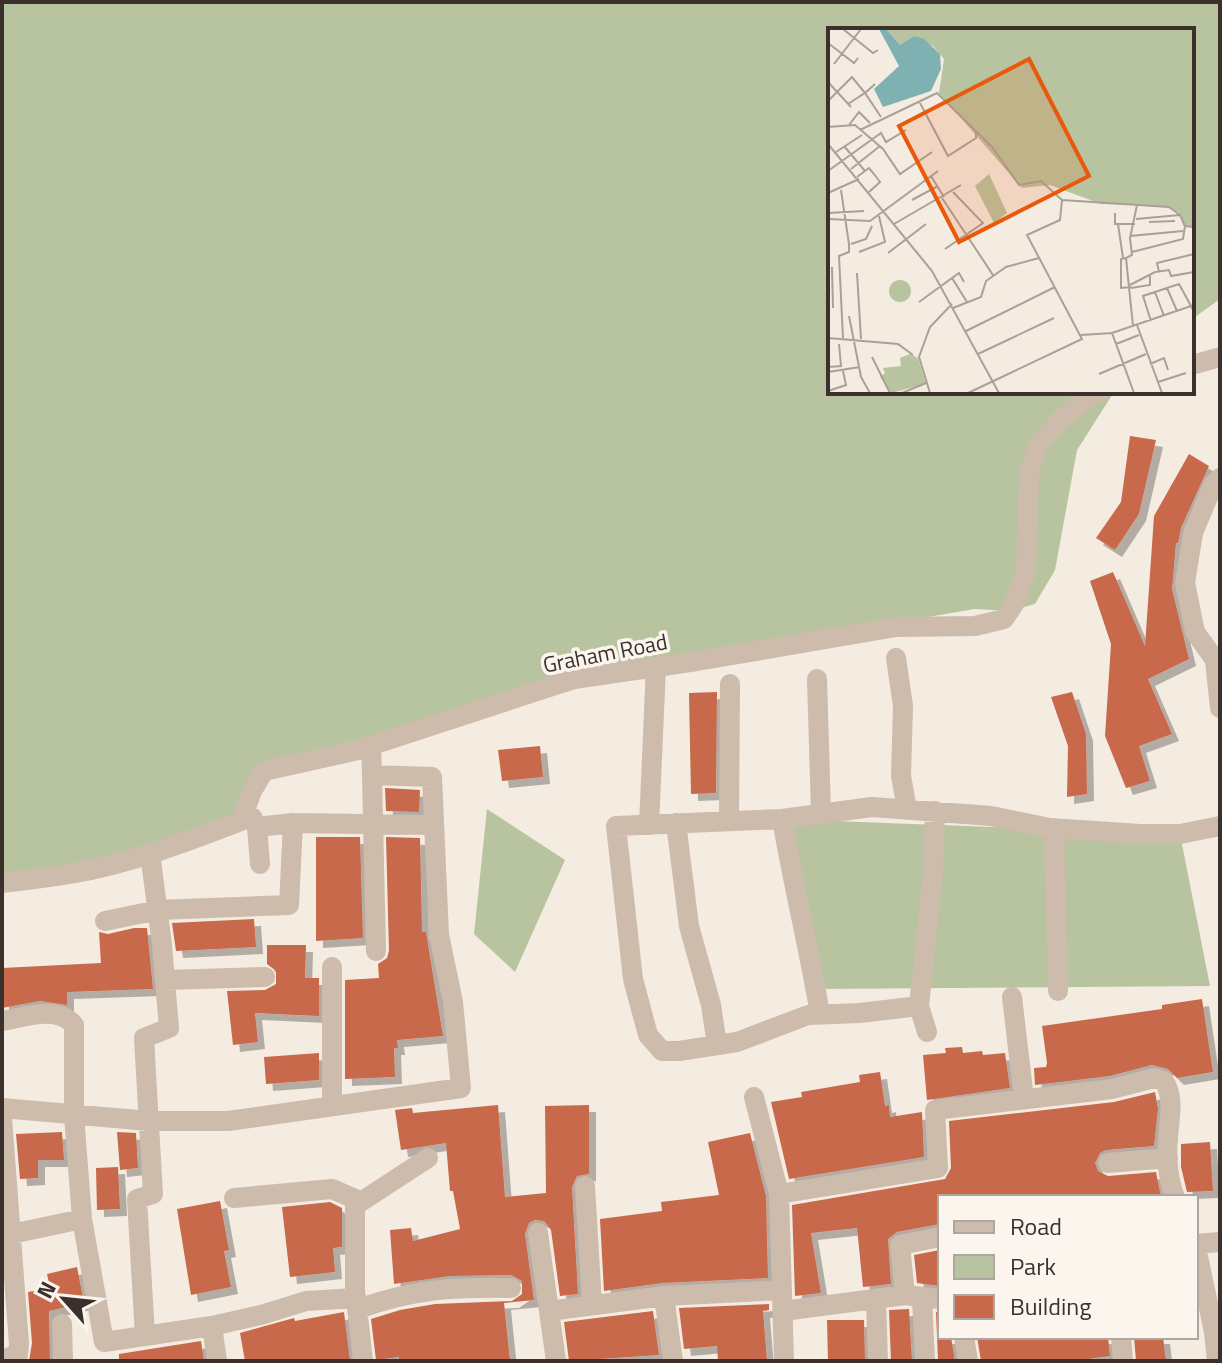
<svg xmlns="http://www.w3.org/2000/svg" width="1222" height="1363" viewBox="0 0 1222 1363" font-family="'Titillium Web',sans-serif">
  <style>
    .green { fill: #b8c4a0 }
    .building { fill: #c8694b; filter: url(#shadow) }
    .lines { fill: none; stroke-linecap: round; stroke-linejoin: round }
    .minor { stroke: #cdbbac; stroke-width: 20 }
    .labels { text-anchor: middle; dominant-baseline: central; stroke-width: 7; stroke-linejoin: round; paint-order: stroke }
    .street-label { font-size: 22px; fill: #3b302b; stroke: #fbf5ee }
    .inset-road { fill: none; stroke: #aaa098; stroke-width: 2 }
    .view { fill: #e8590c; fill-opacity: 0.15; stroke: #e8590c; stroke-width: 4 }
    .inset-edge { fill: none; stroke: #3b302b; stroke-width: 4 }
  </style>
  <defs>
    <filter id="shadow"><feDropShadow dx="7" dy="7" stdDeviation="0" flood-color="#0004"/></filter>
  </defs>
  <rect width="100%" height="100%" fill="#f4ebe1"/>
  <path class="green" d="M2,2H1220V299L1192,319V30H830V392H1114L1077,450L1055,570L1035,604L1008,611L975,609L693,657L261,764L239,816L66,870L2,880Z
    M487,809L565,860L515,972L474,934Z
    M782,819L1180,834L1210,986L818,989Z"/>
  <path class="building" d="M1130,436L1156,440L1139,514L1115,550L1096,538L1121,502Z
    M1189,454L1209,466L1181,528L1178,543H1176L1172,589L1189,659L1148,679L1172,734L1139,746L1150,781L1126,788L1105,736L1111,644L1090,581L1113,572L1145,646L1154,516Z
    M717,692L716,793L691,794L689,693Z
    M1072,692L1086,734L1087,794L1067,797L1068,746L1051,697Z
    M540,746L543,777L502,781L498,750Z
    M385,788L420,790L419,812L386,811Z
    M316,837H360L363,938L316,941Z
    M386,837L420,838L422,932H426L443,1036L397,1040L398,1048H394L395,1077L345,1079V980L379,978L378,964L387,958L389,951Z
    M254,919L256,947L176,951L172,923Z
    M134,928H147L153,989L67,992V1005L40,1001L2,1008V968L101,963L99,932L108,934Z
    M267,945H306L305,978H319V1016L255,1013L258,1042L233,1045L227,991L265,990L276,984V971L267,964Z
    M1202,999L1213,1072L1177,1078L1168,1069L1152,1065L1110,1076L1035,1085L1034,1068L1046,1067L1047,1063L1042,1026L1162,1009V1005Z
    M962,1047L963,1053L982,1051L983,1055L1005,1053L1010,1088L927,1100L923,1055L946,1053L945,1048Z
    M319,1053V1080L266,1084L264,1057Z
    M880,1072L885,1106L889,1105L890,1117L922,1112L924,1157L789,1179L771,1102L802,1097L801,1092L860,1082L859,1075Z
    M1155,1092L1158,1109L1154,1146L1106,1150L1100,1153L1095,1163L1098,1171L1108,1176L1156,1172L1161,1197H940V1224L897,1232L888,1239L891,1284L863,1287L857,1228L811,1233L821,1293L795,1296L792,1205L945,1179L951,1168L949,1121L1114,1102Z
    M498,1105L505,1197L546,1193L545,1106L589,1105V1174L577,1176L572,1187L578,1294L560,1296L551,1230L544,1221L535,1220L529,1223L525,1234L534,1300L504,1303L510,1361H399V1357L376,1360L371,1319L400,1310L435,1304L512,1301L522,1294V1281L511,1275L450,1276L394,1284L390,1230L411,1228L413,1241L460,1229L453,1191H450L446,1143L401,1150L395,1110L412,1108L413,1113Z
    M62,1132L64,1160H38V1178L20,1179L16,1134Z
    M117,1132L136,1133L138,1168L120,1170Z
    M750,1133L766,1196L768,1278L663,1283L604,1291L600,1219L662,1211L661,1202L719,1195L708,1142Z
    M1210,1142L1213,1191L1187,1192L1181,1167V1144Z
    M118,1167L120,1209L97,1210L96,1168Z
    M220,1201L229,1250L224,1251L231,1287L191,1295L177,1209Z
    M330,1202L342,1208V1247L333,1248L335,1272L290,1277L282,1207Z
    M940,1250V1286L917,1283L914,1255Z
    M77,1267L84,1303L49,1311L50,1361H29L32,1343L28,1292L50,1288L47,1274Z
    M769,1304V1310L763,1311L767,1361H718L717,1346L684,1349L679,1308Z
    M909,1309L912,1361H891L889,1310Z
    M653,1311L659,1355L569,1361L564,1322Z
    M344,1312L350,1361H245L240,1333L294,1318L295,1321Z
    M936,1312H940V1337H951L955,1361H938Z
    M827,1320H864L865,1361H828Z
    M977,1337H1108L1110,1356L1074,1361H981Z
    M1134,1337H1163L1166,1361H1136Z
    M201,1341L204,1361H119V1354Z"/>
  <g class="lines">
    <path class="minor" d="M1192,365L1220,357
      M1220,478L1213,485L1193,533L1185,583L1195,632L1215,660L1220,708
      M896,658L903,706L901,776L907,809
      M817,679L821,813
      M372,775L376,951
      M252,817L257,827L260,864
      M782,819C793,884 809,949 820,1014
      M729,821L730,684
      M676,823L689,926L711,1005L717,1045
      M649,825L656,667
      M257,827L293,823L434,825
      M1054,828L1058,991
      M2,883C24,880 47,878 70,874C128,864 187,842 241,821L252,791L264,771L354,751L574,679L697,661L896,627L975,626L1004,619L1014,604L1026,571L1029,474L1038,445L1060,420L1092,394L1098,392
      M105,921L158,910L289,905L293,823
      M332,967V1105
      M165,980L265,977
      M1012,997L1024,1099
      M919,1006L860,1013L808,1015L737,1042L679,1051H662L648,1035L633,979L616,826L782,819L872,807L991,816L1050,828L1140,834H1180L1220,826
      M2,1021C25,1017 57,1005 74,1025V1115L82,1219L2,1236
      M927,1032L919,1006L933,873L935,811
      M754,1097L779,1194L784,1361
      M2,1108L149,1121H228L461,1088L453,1002L439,935L432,777L372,775L371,745
      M2,1118L19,1344L18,1354L2,1360
      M1108,1163L1168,1158
      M585,1186L592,1305
      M779,1194L938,1168L935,1110L1112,1089L1154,1078L1164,1081C1175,1099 1169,1119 1168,1138C1166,1157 1168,1180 1175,1197
      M234,1198L332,1189L355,1199V1290L363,1361
      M356,1205L428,1158
      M82,1219L104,1342L212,1326L261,1315L306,1301L356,1298
      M538,1233L556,1361
      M1196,1244L1220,1242
      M1196,1247L1214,1332L1217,1361
      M905,1295L900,1245L940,1237
      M664,1296L673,1361
      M922,1298L925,1361
      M876,1301L878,1361
      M358,1309C414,1289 452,1287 511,1288
      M549,1311L664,1296L782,1290
      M783,1311L905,1295L940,1299
      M62,1324L63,1361
      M212,1326L217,1361
      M145,1336L137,1199L153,1194L144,1038L169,1028L162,945L150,853
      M964,1337L968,1361
      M1121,1337L1123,1361"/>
  </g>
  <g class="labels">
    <g class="street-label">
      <text transform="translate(605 653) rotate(-11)">Graham Road</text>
    </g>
  </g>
  <g transform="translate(828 28)">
    <rect width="366" height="366" fill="#f4ebe1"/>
    <path d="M58,1H366V199H356L351,184L335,178L273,176L222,157L194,160L111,65L116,31L105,18L86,8L72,17ZM161,146L179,185L166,195L147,158ZM61 263a11 11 0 1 1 22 0a11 11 0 1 1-22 0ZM82,326L90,330L98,356L63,365L52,349L57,345L55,340L73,338L72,330Z" fill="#b8c4a0"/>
    <path d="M51,1H58L72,17L86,8L96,11L112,26L113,41L103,63L55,79L46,61L71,38Z" fill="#7fb0b2"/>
    <path class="inset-road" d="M15,1L45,25L50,22M0,15L26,35L30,30M6,36L33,1M0,54L23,79M0,73L24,49L37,65L47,56M91,73L120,128L148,110V103M20,76L37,65L53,89M21,97L31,84L42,95M0,99L27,97L55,121L72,146L104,124M32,102L109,65L164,119L191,157L213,153L234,172L341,179L352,187L357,198L366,199M0,116L104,243L171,365M16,118L37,143M8,124L34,107M23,141L52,118M0,143L53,105L58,114L78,102M103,148L116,169M29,149L41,140L46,146L52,154L41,164M13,162L21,216V224L11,228L15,310M0,165L31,151M114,170L165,247M84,172L110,158M0,185L36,183M287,185V196H307M0,191L42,193L110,143M308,191L352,187M321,194L347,193M66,196L133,157M290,196L295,230M302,208L355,203M23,216L38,211L44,198M117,221L155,195L125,164M31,224L57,214L51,188M304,224L355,211L357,198M60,225L98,196M298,230L293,231V260L303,259M4,239L5,280M331,244L329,235L366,226M29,245L33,311M124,250L139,274M302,257L327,244L341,242L343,248L366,244M303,260L322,257V248M339,260L349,283M327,264L336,288M91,274L131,245L136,254M125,280L153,269L158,253L178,239L211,230M21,288L33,349L42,365M323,293L315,268L351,256L363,278M309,297L334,365M305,298L298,230L304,227L302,210L309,177M138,303L227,259M284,305L306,365M253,307L284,305L363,278L366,284M0,310L70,316L85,327M288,316L311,307M150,326L226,290M44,329L62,365M322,336L336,330L340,342M0,339L13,338L11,316M0,344L32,339M271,346L318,326M330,354L358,345M0,363L18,357L15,343M74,365L98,355M102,365L91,329L102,299L124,276M140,365L254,311L199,207L232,192L234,172"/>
    <path class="view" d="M201,31L261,148L131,214L71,98Z"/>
    <rect width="366" height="366" class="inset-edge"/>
  </g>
  <rect width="1222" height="1363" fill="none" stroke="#3b302b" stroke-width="8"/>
  <rect x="938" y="1195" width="260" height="144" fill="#fbf5ee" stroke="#aea6a0" stroke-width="2"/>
  <rect x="954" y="1221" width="40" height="12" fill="#cdbbac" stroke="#aea6a0" stroke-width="2"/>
  <text x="1010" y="1235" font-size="24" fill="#3b302b">Road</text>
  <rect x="954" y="1255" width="40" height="24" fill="#b8c4a0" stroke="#aea6a0" stroke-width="2"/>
  <text x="1010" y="1275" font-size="24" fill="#3b302b">Park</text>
  <rect x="954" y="1295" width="40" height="24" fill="#c8694b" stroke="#aea6a0" stroke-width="2"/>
  <text x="1010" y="1315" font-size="24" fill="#3b302b">Building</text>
  <g transform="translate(64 1299) rotate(297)" stroke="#fbf5ee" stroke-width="6" paint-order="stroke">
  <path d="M0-6L14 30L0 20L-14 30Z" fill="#3b302b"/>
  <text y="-12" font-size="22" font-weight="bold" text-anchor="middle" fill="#3b302b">N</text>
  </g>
</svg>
